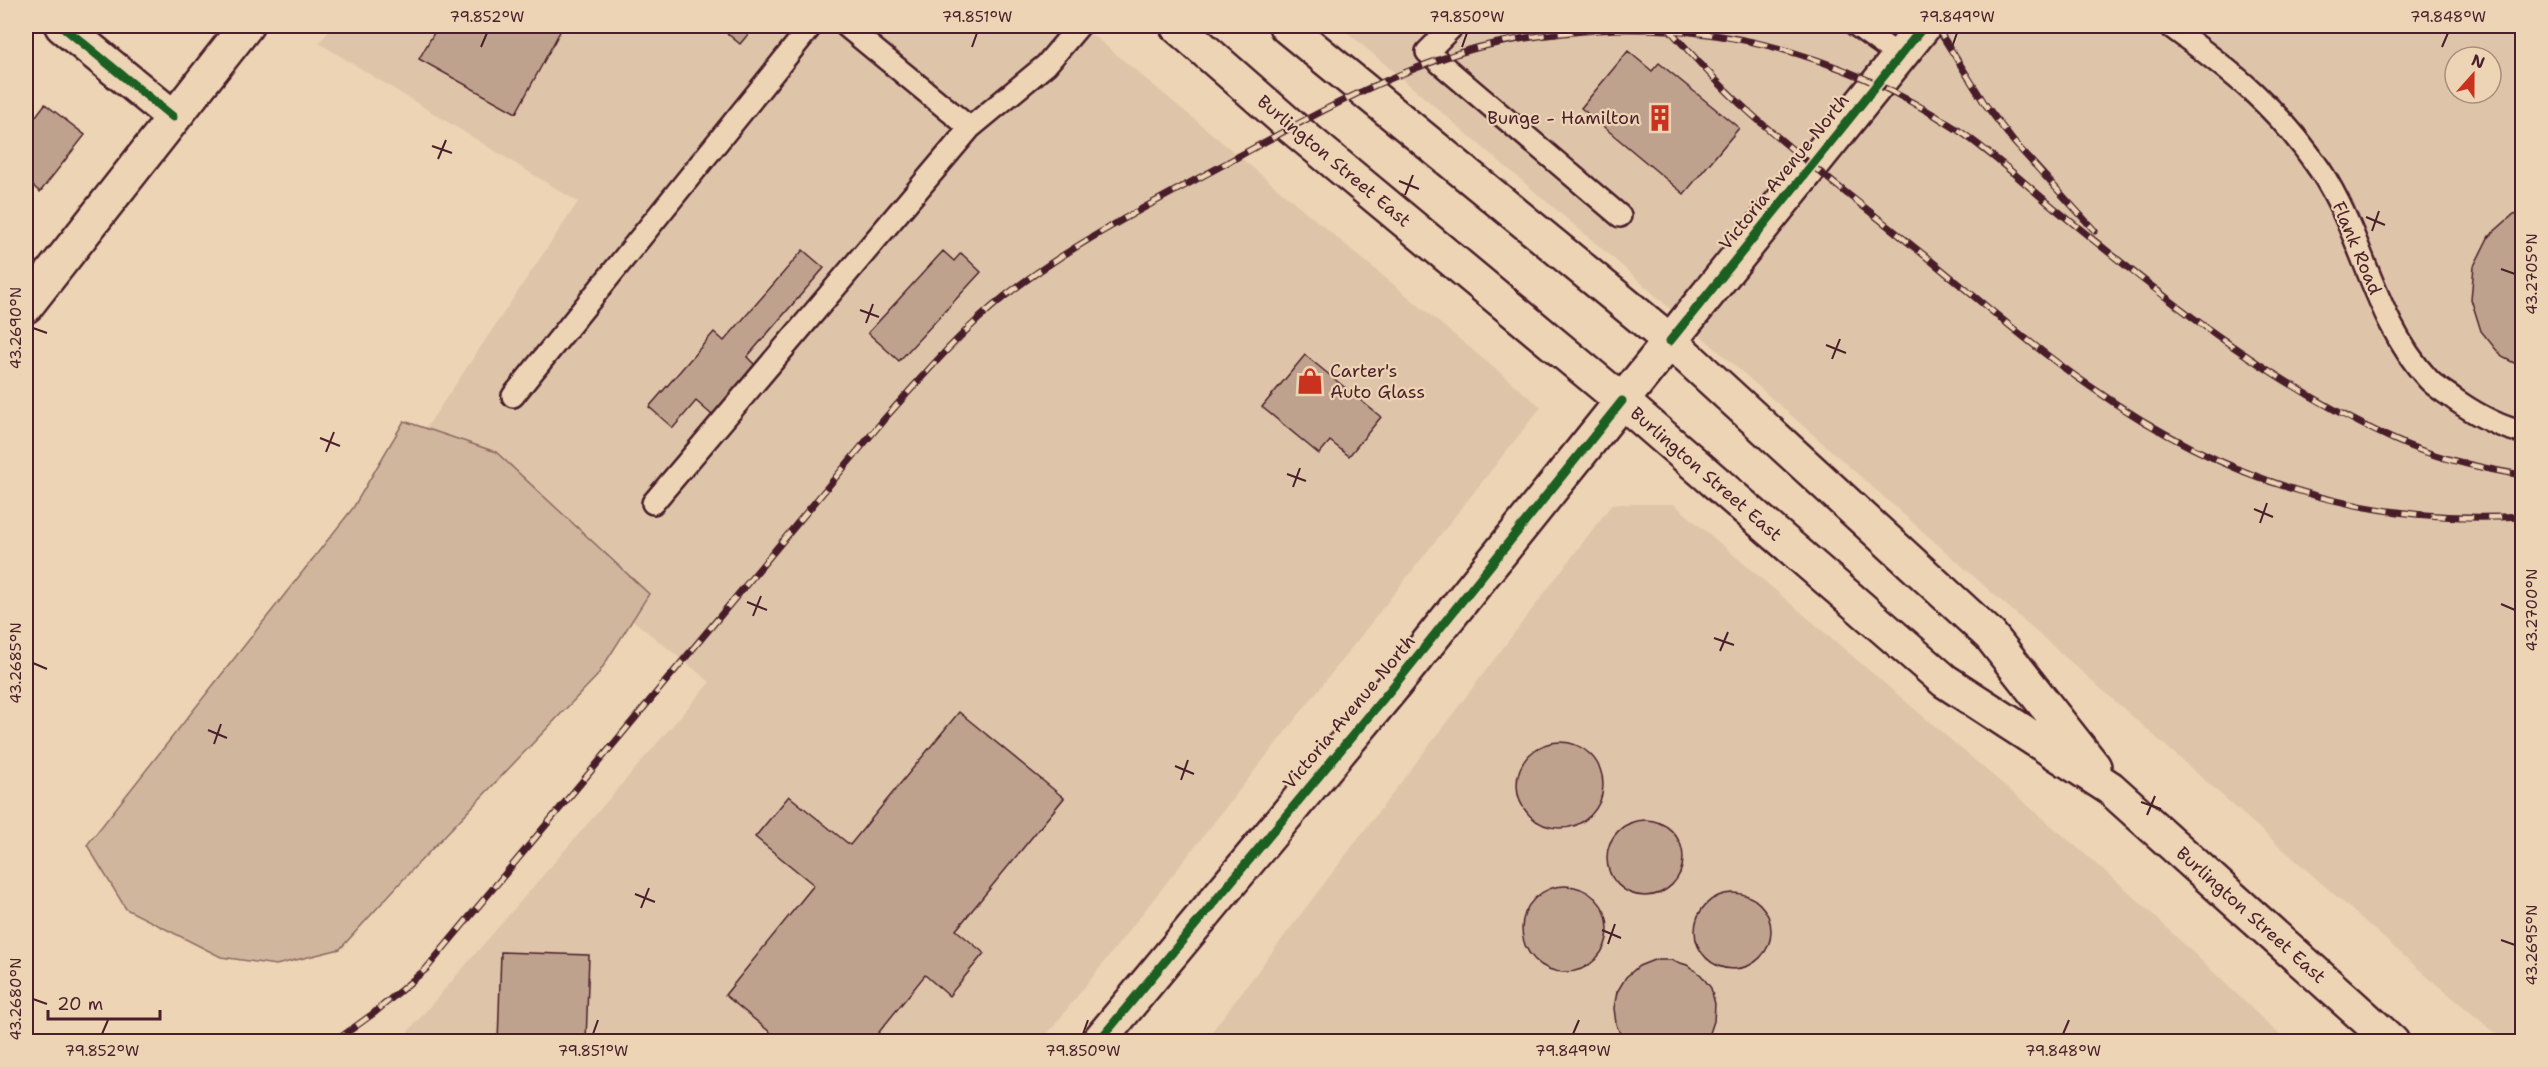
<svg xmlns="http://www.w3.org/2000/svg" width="2548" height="1067" viewBox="0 0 2548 1067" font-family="'Shantell Sans',sans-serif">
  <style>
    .built { fill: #dec5a9; fill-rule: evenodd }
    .green { fill: #d1b69e; stroke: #8e6a64; stroke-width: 1.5 }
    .building { fill: #bfa28e; stroke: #4a1f2b; stroke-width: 1.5 }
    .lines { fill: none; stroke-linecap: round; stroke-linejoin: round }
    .lane-casing { stroke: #4a1f2b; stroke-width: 26 }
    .street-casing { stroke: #4a1f2b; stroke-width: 38 }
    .secondary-casing { stroke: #4a1f2b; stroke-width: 38 }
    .lane { stroke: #ecd4b4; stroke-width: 21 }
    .street { stroke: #ecd4b4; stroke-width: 33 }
    .secondary { stroke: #ecd4b4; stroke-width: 33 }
    .rail-casing { stroke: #4a1f2b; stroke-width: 7 }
    .rail { stroke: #ecd4b4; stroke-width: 4.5; stroke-dasharray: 14; stroke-linecap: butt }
    .cycleway-casing { stroke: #ecd4b4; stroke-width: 13 }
    .cycleway { stroke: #1b5e20; stroke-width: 9 }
    .ticks { fill: none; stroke: #4a1f2b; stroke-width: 2 }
    .labels { text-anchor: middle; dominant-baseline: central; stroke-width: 4.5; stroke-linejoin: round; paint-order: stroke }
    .poi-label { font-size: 18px; fill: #4a1f2b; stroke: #ecd4b4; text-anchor: end }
    .street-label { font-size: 18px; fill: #4a1f2b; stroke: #ecd4b4 }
    .neatline { fill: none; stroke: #4a1f2b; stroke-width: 2 }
    .ticks-label { font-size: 15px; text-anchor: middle; fill: #4a1f2b }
  </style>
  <rect width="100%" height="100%" fill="#ecd4b4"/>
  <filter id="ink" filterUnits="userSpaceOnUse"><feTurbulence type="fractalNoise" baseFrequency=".0167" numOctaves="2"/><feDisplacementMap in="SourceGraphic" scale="12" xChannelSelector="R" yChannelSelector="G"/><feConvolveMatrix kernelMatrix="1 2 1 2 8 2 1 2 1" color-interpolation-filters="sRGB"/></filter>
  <g filter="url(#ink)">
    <path class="built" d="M333,26H1082L1541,407L1042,1041H400L710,682L414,446L578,202L319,43Z
      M1340,26H2522V1041H2505L2430,979L1614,259ZM2455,57H2491V93H2455Z
      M1612,504H1674L2127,890L2286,1041L1204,1042Z"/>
    <path class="green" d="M404,421L496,452L649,594L597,676L410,872L340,949L276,965L221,957L126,909L87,845L353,508Z"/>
    <path class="building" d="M438,26H563L516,113L419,59Z
      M718,26H755L740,44Z
      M2344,26H2412L2395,31Z
      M1628,51L1652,71L1659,63L1739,128L1684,194L1581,108Z
      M45,104L85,135L40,192L26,180V129Z
      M2522,212V367L2502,357L2481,331L2471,299L2474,266L2489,236L2514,214Z
      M803,250L824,268L747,357L755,365L712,415L696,401L673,428L649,407L714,332L724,341Z
      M943,251L954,261L961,253L981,272L899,361L868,333Z
      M1305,355L1381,417L1349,456L1330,441L1319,454L1262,407Z
      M959,712L1064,798L956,930L984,953L949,996L925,975L871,1042H815L808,1036L804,1042H782L725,995L814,885L755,837L789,796L850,845Z
      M1517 785a43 43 0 1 1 86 0a43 43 0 1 1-86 0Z
      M1607 858a38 38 0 1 1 76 0a38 38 0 1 1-76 0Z
      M1522 929a43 43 0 1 1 86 0a43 43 0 1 1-86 0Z
      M1695 931a38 38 0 1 1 76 0a38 38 0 1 1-76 0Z
      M501,952L589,955L586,1042H498Z
      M1654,960H1671L1687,965L1701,975L1711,988L1715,1004L1714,1021L1709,1036L1704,1042H1625L1623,1040L1616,1024L1614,1008L1617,992L1626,977L1639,966Z"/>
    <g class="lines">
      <defs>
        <path id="lane" d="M846,26L970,128
          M1453,26L1427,52L1620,216
          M1857,26L1899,56
          M2170,26C2230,70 2278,107 2320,170C2364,236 2373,319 2428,379C2436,388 2448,394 2457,401C2476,414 2499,427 2522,432
          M513,396L811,26
          M653,503L970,128L1046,65L1079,26"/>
        <path id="street" d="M62,26L173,117
          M1670,341L1924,26"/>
        <path id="secondary" d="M1177,26L1292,127L1622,401L1945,681L2110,788L2392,1042
          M1286,26L1670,341L1990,635L2094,767
          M26,306L246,26
          M1098,1042L1392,688L1670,341"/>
      </defs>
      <use href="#lane" class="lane-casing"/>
      <use href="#street" class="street-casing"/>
      <use href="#secondary" class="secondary-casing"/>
      <use href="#lane" class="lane"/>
      <use href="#street" class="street"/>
      <use href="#secondary" class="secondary"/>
      <defs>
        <path id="rail" d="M1936,26L1985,104L2013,141L2095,231
          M1668,28C1694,57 1720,86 1749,112C1803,161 1863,205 1919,251C1976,297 2031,346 2091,387C2222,479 2361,526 2522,516
          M334,1042L374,1013L426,969L886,417C924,375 960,332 1005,296C1072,244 1149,205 1223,165C1297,124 1372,81 1453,55C1488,43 1526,37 1564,33C1705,17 1839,51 1958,130C1992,153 2022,181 2053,207C2159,294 2270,384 2395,440C2435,458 2479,468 2522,475"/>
      </defs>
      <use href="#rail" class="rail-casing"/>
      <use href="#rail" class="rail"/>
      <defs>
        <path id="cycleway" d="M62,26L173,117
          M1670,341L1924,26
          M1098,1042L1392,688L1622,401"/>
      </defs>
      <use href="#cycleway" class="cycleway-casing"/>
      <use href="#cycleway" class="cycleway"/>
    </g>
  </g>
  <path class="ticks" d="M481,47L487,33M972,47L977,33M1462,47L1467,33M1952,47L1957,33M2442,47L2448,33M432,146L452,153M438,159L446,140M1399,181L1419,189M1405,195L1413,175M2366,217L2385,225M2372,231L2379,211M2501,269L2515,274M860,310L879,317M866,323L873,304M33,328L47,333M1826,345L1846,353M1832,359L1840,339M320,438L340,446M326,452L334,432M1287,474L1306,481M1293,487L1300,468M2254,509L2273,517M2260,523L2267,503M747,602L767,610M2501,604L2515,610M753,616L761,596M1714,638L1734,645M1720,651L1728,632M33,663L47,669M208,730L227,738M214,744L221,724M1175,766L1194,774M1181,780L1188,760M2141,802L2161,809M2147,815L2155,796M635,894L655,902M641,908L649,888M1602,930L1621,938M2501,940L2515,945M1608,944L1615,924M33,999L47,1004M102,1034L108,1020M593,1034L598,1020M1083,1034L1088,1020M1573,1034L1579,1020M2063,1034L2069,1020"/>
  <defs>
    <symbol id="building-bare" viewBox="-9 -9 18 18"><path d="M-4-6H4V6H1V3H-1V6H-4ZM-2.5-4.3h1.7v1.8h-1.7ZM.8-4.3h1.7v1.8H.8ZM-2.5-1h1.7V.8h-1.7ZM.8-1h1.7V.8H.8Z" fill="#c8321e" stroke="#ecd4b4" stroke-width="2.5" paint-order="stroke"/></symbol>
    <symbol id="shop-bare" viewBox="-9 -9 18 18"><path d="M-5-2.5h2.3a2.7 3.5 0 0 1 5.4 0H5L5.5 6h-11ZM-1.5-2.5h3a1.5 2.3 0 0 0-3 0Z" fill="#c8321e" stroke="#ecd4b4" stroke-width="2.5" paint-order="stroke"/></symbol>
  </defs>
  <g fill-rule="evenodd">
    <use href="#building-bare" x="1641" y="99" width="38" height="38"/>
    <use href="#shop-bare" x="1291" y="362" width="38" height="38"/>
  </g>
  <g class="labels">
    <g class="poi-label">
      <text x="1640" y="118">Bunge - Hamilton</text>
      <text x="1330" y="371" text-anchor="start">Carter's<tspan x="1330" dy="21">Auto Glass</tspan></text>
    </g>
    <g class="street-label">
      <text transform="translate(1334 161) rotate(40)">Burlington Street East</text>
      <text transform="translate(1784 172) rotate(-51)">Victoria Avenue North</text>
      <text transform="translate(2357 248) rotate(67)">Flank Road</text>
      <text transform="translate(1706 474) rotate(41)">Burlington Street East</text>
      <text transform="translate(1349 712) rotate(-50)">Victoria Avenue North</text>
      <text transform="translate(2251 915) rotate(42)">Burlington Street East</text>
    </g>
  </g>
  <rect width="2548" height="1067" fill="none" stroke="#ecd4b4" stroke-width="66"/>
  <g transform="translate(2473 75) rotate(21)"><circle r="28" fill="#ecd4b4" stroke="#ab8c7d" stroke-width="1.5"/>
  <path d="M0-4.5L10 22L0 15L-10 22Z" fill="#c8321e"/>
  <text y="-9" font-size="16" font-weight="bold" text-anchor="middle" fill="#4a1f2b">N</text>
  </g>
  <path d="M48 1010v9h112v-9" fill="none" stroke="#4a1f2b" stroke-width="3"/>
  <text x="57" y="1010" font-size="18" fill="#4a1f2b" stroke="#ecd4b4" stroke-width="4.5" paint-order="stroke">20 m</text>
  <rect x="33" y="33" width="2482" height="1001" class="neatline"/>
  <g class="ticks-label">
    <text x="487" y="22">79.852°W</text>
    <text x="977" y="22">79.851°W</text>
    <text x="1467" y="22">79.850°W</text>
    <text x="1957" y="22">79.849°W</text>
    <text x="2448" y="22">79.848°W</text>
    <text transform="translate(2532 274) rotate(-90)" y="5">43.2705°N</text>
    <text transform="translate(16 328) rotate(-90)" y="5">43.2690°N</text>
    <text transform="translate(2532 610) rotate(-90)" y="5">43.2700°N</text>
    <text transform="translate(16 663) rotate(-90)" y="5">43.2685°N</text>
    <text transform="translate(2532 945) rotate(-90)" y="5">43.2695°N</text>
    <text transform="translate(16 999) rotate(-90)" y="5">43.2680°N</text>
    <text x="102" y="1056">79.852°W</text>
    <text x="593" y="1056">79.851°W</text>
    <text x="1083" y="1056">79.850°W</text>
    <text x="1573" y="1056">79.849°W</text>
    <text x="2063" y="1056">79.848°W</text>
  </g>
</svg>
